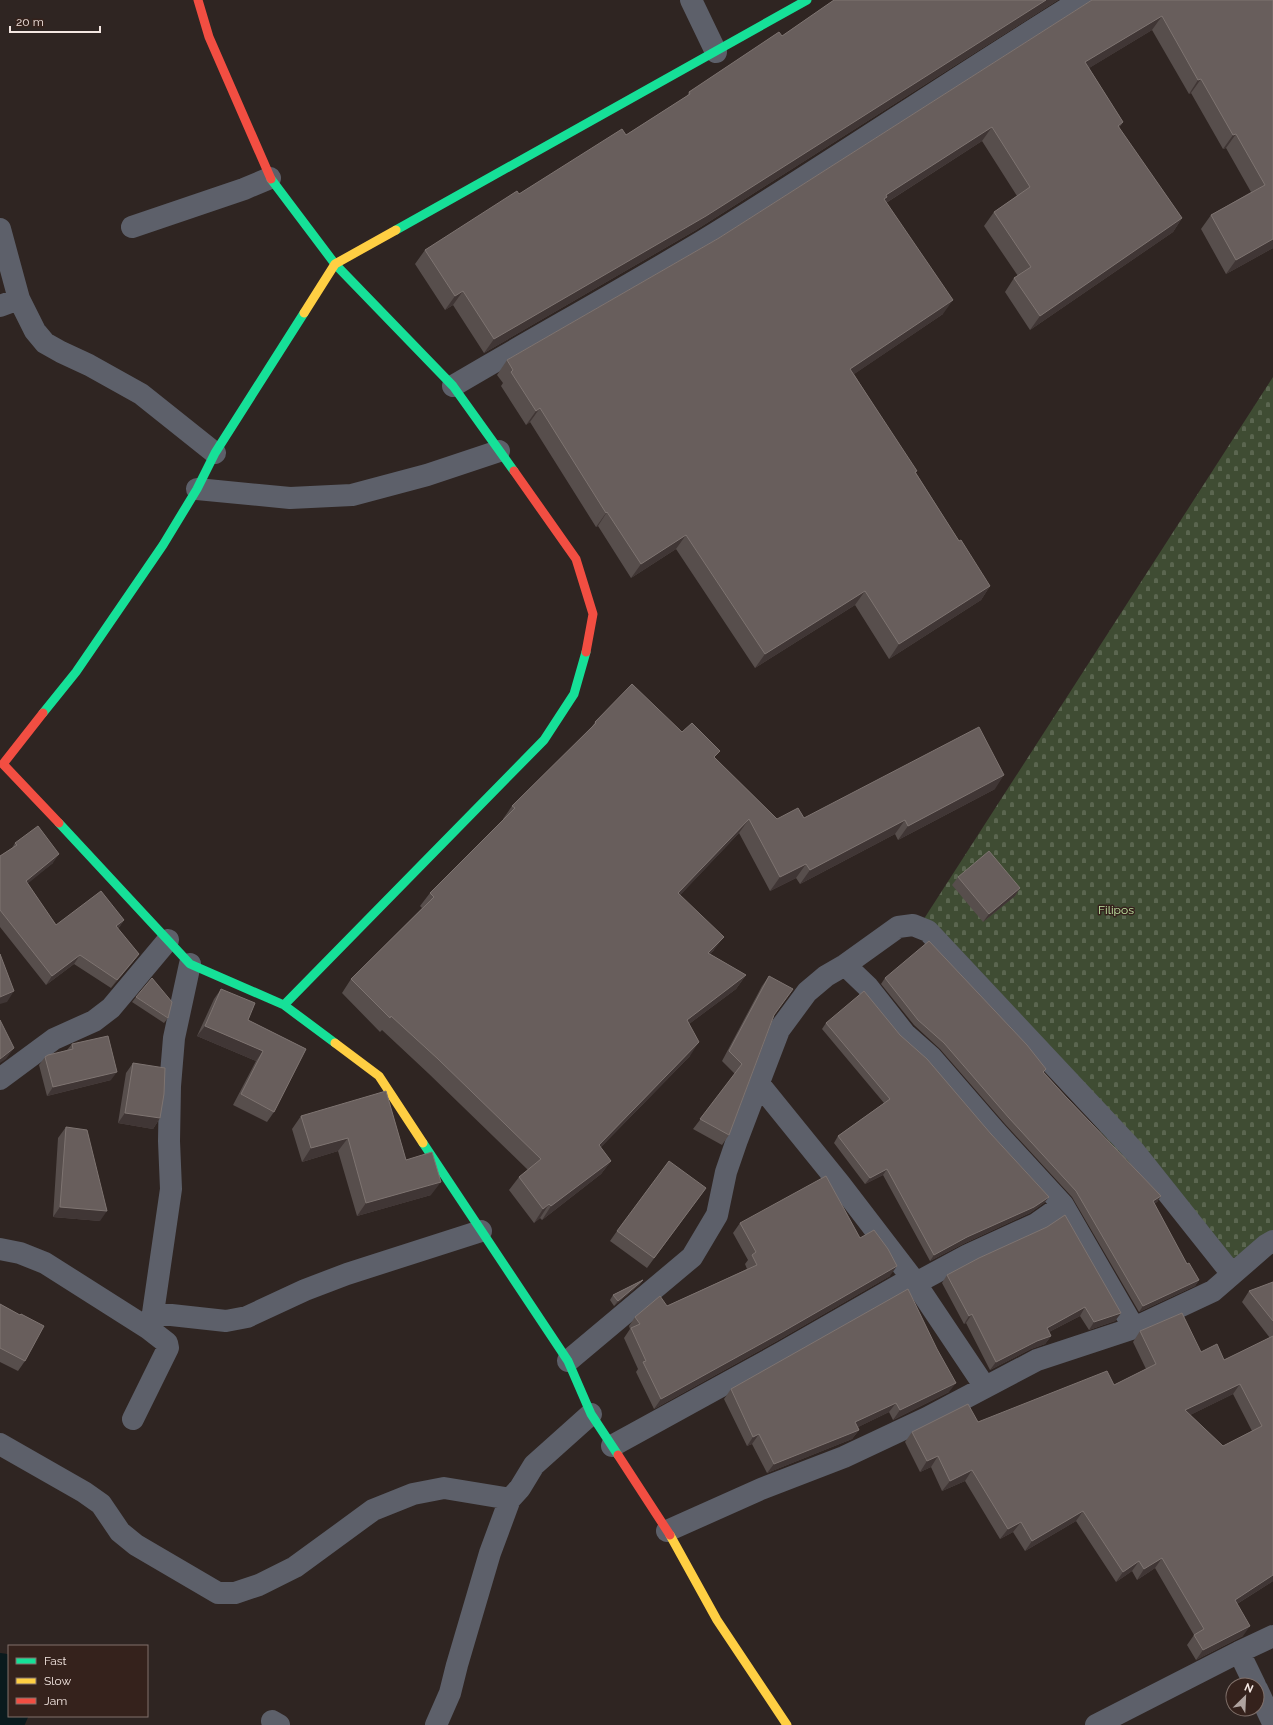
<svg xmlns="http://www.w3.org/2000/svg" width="1273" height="1725" viewBox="0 0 1273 1725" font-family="Raleway,sans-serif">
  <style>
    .cemetery { fill: url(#cemetery-stones) }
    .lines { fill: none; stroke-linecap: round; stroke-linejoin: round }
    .river { stroke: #0a1a1d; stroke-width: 54 }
    .street { stroke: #5d606a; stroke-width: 22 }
    .fast { stroke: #16e098; stroke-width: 9 }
    .slow { stroke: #ffcf43; stroke-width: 9 }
    .jam { stroke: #f24e42; stroke-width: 9 }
    .wall { fill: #574e4c; fill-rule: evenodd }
    .shaded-wall { fill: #403635 }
    .building { fill: #685e5c; stroke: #7e7471; fill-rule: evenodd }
    .labels { text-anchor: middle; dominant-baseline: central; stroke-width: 3; stroke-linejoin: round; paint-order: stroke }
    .park-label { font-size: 12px; fill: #c1e7a4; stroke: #35221c }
  </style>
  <defs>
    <pattern id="cemetery-stones" width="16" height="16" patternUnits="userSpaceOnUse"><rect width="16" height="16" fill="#3f4c33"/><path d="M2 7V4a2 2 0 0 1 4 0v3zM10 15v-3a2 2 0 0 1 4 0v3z" fill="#5b6650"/></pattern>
  </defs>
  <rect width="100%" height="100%" fill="#2f2522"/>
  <path class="cemetery" d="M1273,377V1254L1213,1260L920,925Z"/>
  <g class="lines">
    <path class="river" d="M0,1680L7,1698L0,1714"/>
    <path class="street" d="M691,0L716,52
      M132,227L244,189L270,178
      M0,229L19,299L35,331L45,343L61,352L89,365L141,394L215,453
      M0,306L19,299
      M453,386C536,337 620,291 703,241C830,163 954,78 1081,0
      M197,489L290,498L352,495L427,475L499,451
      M845,965L868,987L905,1034L931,1057L996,1132L1063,1205L1134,1328
      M0,1079L54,1039L94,1021L111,1008L168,940
      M759,1084L840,1184L912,1278L985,1387
      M0,1249L20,1253L45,1263L149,1329L167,1343L168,1348L133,1419
      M916,1283L968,1255L1036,1224L1063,1205
      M153,1313L226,1321L247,1317L305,1290L347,1274L481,1231
      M149,1329L153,1313L171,1189L169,1141L170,1086L174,1038L190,964
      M568,1361L692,1257L717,1215L726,1172L737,1140L779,1030L807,992L826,976L845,965L898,927L913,925L928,931L1135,1152L1232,1274
      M0,1444L84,1492L101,1504L120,1532L136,1545L218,1593H235L259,1585L295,1567L373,1510L413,1494L444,1488L510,1499
      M612,1446L783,1352L912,1278
      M667,1531L761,1489L844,1457L927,1418L1037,1360L1134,1328L1213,1291L1266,1245L1273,1241
      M1239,1652L1255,1685
      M1257,1689L1273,1723
      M272,1721L279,1725
      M436,1725L450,1693L457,1665L490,1553L510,1499L520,1488L534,1465L591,1414
      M1096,1725L1239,1652L1273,1636"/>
    <path class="fast" d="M271,179L335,264L453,386L514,471
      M396,230L807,0
      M43,713L76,672L163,545L197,489L215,453L304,313
      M59,823L190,964L284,1005
      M335,1043L284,1005L544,740L574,694L586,652
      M423,1143L568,1361L591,1414L618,1455"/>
    <path class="slow" d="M304,313L335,264L396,230
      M335,1043L379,1076L423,1143
      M670,1535L717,1620L787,1725"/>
    <path class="jam" d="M198,0L209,37L271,179
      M514,471L576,559L593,614L586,652
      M43,713L3,764L59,823
      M618,1455L670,1535"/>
  </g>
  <path class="wall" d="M834,0H1058L696,230L484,353L453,305L445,310L415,264L425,250L519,194L626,135L687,96L689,92L782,36Z
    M1092,0H1273V248L1226,274L1201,229L1211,215L1251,192L1226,148L1223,149L1191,93L1189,94L1152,30L1089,68L1123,122L1119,128L1182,218L1173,232L1030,330L1005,292L1014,278L1018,276L984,226L994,212L1017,196L982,141L886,203L943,314L854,374L959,541L990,586L981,600L889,659L855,605L755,668L676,549L631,578L598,526L596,527L530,422L526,425L501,386L503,383L497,375L507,360L719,238Z
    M595,722L682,732L715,758L777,819L804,818L995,789L898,840L895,834L800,884L796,878L770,891L739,833L680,895L714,950L710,954L746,975L736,989L689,1024L690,1056L600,1148L611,1161L601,1174L542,1220L540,1218L534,1223L509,1190L519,1177L528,1170L428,1073L382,1030L380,1032L342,993L351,979L422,908L420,906L430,893L503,820V819L512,806L591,728Z
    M15,843L53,863L27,883L56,925L124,920L118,929L139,954L132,963L111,988L74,964L46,985L0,927V856L12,848Z
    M958,877L1020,888L1015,896L983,922L952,885Z
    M769,976L774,1016L729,1135L722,1145L693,1129L735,1074L722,1061L762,986Z
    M885,978L1046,1069L1044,1072L1067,1098L1161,1196L1157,1202L1154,1204L1187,1264L1199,1280L1195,1286L1139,1312L1072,1197L1005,1124L940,1049L914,1025L881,984Z
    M221,989L248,1020L306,1049L274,1112L267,1122L233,1105L256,1061L197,1036L214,999Z
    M136,997L168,1018L164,1023L132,1002Z
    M826,1023L900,1035L1049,1197L1044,1203L1030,1213L963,1244L930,1261L883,1175L865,1184L834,1143L838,1136L884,1103L822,1029Z
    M72,1044L111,1080L47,1096L39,1065L45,1057L67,1050Z
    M133,1063L160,1118L153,1129L118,1123L126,1073Z
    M301,1116L406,1160L431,1195L357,1216L338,1151L302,1162L292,1129Z
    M66,1127L100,1221L53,1217L58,1138Z
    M706,1188L647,1268L610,1241L617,1231Z
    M740,1223L860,1238L890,1276L777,1341L654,1409L636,1372L638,1369L624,1338L630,1329L629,1326L635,1317L667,1306L747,1269L745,1264L748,1260L733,1233Z
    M947,1275L1121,1313L1115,1321L1089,1330L1080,1316L1049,1332L1051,1336L1045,1344L1031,1349L990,1370L966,1323L964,1324L942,1283Z
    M643,1280L639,1285L614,1306L610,1300L613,1295Z
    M1273,1282V1581L1237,1604L1243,1636L1196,1660L1187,1645L1194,1635L1155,1568L1137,1580L1132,1571L1116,1582L1076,1521L1025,1551L1013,1532L1000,1539L965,1481L942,1491L931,1467L920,1472L905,1442L912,1432L978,1422L1114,1385L1146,1369L1133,1342L1140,1331L1224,1360L1270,1338L1242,1302L1249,1291ZM1233,1394L1252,1431L1223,1446L1190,1415Z
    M0,1304L20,1315L25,1361L18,1371L0,1362Z
    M731,1389L949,1392L893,1420L889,1412L858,1427L859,1430L852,1439L767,1473L752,1444L747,1446L724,1399Z"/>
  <path class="shaded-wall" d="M1046,0H1058L696,230L484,353L494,339Z
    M1162,16L1152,30L1076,76L1085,62Z
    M1201,79L1191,93L1189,94L1198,80Z
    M1123,122L1113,136L1118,126Z
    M992,127L982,141L881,206L886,195Z
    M1236,134L1226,148L1223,149L1233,135Z
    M1182,218L1173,232L1030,330L1040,316Z
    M1273,239V248L1226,274L1236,260Z
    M463,291L453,305L445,310L455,296Z
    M953,300L943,314L841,383L850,369Z
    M540,408L530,422L526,425L536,411Z
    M607,512L598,526L596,527L606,513Z
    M686,535L676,549L631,578L641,564Z
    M990,586L981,600L889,659L899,644Z
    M865,591L855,605L755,668L765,654Z
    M1004,775L995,789L898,840L908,826Z
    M749,819L739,833L669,907L678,893Z
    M905,820L895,834L800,884L810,870Z
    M59,854L53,863L20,890L26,881Z
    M806,864L796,878L770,891L780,877Z
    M1020,888L1015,896L983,922L989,914Z
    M124,920L118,929L116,926Z
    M724,937L714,950L698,967L708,953Z
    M139,954L132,963L111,988L117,980Z
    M80,955L74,964L46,985L52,976Z
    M746,975L736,989L677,1033L687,1020Z
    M14,991L7,1002L0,1004V997Z
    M205,1026L263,1051L256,1061L197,1036Z
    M699,1042L690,1056L589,1159L599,1145Z
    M14,1048L6,1059L0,1063V1059Z
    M117,1072L111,1080L47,1096L53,1087Z
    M125,1113L160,1118L153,1129L118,1123Z
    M348,1138L338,1151L302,1162L311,1148Z
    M611,1161L601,1174L542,1220L551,1206Z
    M887,1169L883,1175L865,1184L870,1178Z
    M441,1182L431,1195L357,1216L366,1203Z
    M1161,1196L1157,1202L1149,1207L1153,1201Z
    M1049,1197L1044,1203L1030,1213L963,1244L930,1261L934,1255L967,1237Z
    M549,1204L540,1218L534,1223L543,1209Z
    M60,1207L107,1211L100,1221L53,1217Z
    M897,1266L890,1276L777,1341L654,1409L661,1399Z
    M643,1280L639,1285L614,1306L618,1301Z
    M1199,1280L1195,1286L1139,1312L1143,1306Z
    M1085,1307L1080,1316L1041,1336L1047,1328Z
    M1121,1313L1115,1321L1089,1330L1094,1322Z
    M972,1314L966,1323L964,1324L969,1316Z
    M1051,1336L1045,1344L1031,1349L990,1370L996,1362L1037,1341Z
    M956,1383L949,1392L893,1420L900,1410Z
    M1240,1384L1233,1394L1178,1421L1185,1410Z
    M896,1403L889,1412L848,1432L855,1422Z
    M859,1430L852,1439L767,1473L774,1464Z
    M759,1434L752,1444L747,1446L753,1437Z
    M938,1456L931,1467L920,1472L927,1461Z
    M972,1470L965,1481L942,1491L950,1481Z
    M1083,1511L1076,1521L1025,1551L1032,1541Z
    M1021,1522L1013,1532L1000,1539L1008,1529Z
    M1162,1558L1155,1568L1137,1580L1144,1569Z
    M1139,1561L1132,1571L1116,1582L1123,1572Z
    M1273,1575V1581L1227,1610L1235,1600Z
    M1250,1626L1243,1636L1196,1660L1203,1650Z"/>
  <path class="building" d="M834,0H1046L706,216L494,339L463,291L455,296L425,250L517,191L519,194L622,129L626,135L690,94L689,92L779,32L782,36Z
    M1092,0H1273V239L1236,260L1211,215L1265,185L1236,134L1233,135L1201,79L1198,80L1162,16L1085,62L1123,122L1118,126L1182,218L1040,316L1014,278L1031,267L994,212L1030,187L992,127L886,195L887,197L884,199L953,300L850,369L917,471L915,472L959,541L961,540L990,586L899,644L865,591L765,654L686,535L641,564L607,512L606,513L540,408L536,411L511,372L513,370L507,360L719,238Z
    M632,684L682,732L692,723L720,751L714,757L777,819L798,808L804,818L979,727L1004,775L908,826L905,820L810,870L806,864L780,877L749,819L678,893L724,937L708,953L746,975L687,1020L699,1042L599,1145L611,1161L551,1206L549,1204L543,1209L519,1177L541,1159L438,1059L391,1016L390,1018L351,979L434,897L430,893L515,808L512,806L596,723L595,722Z
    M38,826L59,854L26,881L56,925L101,891L124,920L116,926L139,954L117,980L80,955L52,976L0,910V856L17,845L15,843Z
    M989,851L1020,888L989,914L958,877Z
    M929,941L1027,1045L1046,1069L1043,1072L1067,1098L1161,1196L1153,1201L1187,1264L1189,1263L1199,1280L1143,1306L1076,1191L1009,1118L944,1043L918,1020L885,978Z
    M0,954L14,991L0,997Z
    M769,976L793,989L774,1015L729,1135L700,1119L742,1064L729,1051Z
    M152,978L172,1002L168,1018L136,997Z
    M221,989L255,1003L248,1020L306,1049L274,1112L241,1094L263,1051L205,1026Z
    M864,991L900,1035L927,1059L991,1134L1049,1197L1034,1207L967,1237L934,1255L887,1169L870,1178L838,1136L890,1099L826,1023Z
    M0,1020L14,1048L0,1059Z
    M108,1036L117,1072L53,1087L45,1057L48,1055L73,1049L72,1044Z
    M133,1063L165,1068L164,1094L160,1118L125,1113Z
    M386,1091L406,1160L432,1152L441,1182L366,1203L348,1138L311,1148L301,1116Z
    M66,1127L87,1130L107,1211L60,1207Z
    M669,1161L706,1188L654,1258L617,1231Z
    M826,1176L860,1238L874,1230L888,1249L897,1266L784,1331L661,1399L643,1362L646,1361L631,1328L640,1324L635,1317L660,1296L667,1306L757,1265L752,1255L756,1252L740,1223Z
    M1065,1215L1121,1313L1094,1322L1085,1307L1047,1328L1051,1336L1037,1341L996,1362L972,1314L969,1316L947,1275L979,1258L1047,1227Z
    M643,1280L618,1301L613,1295Z
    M1273,1282V1321L1249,1291Z
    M908,1289L937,1349L956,1383L900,1410L896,1403L855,1422L859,1430L774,1464L759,1434L753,1437L731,1389Z
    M0,1304L20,1315L21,1314L44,1326L25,1361L0,1348Z
    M1182,1313L1201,1352L1217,1344L1224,1360L1273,1336V1575L1235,1600L1250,1626L1203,1650L1194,1635L1204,1629L1162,1558L1144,1569L1139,1561L1123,1572L1083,1511L1032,1541L1021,1522L1008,1529L972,1470L950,1481L938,1456L927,1461L912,1432L968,1404L978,1422L1107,1371L1114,1385L1156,1364L1140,1331ZM1240,1384L1262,1426L1223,1446L1185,1410Z"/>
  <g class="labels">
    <g class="park-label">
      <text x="1116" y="910">Filipos</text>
    </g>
  </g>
  <rect x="8" y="1645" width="140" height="72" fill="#35221c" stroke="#81716b"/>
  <rect x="16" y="1658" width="20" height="6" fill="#16e098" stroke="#81716b"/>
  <text x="44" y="1665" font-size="12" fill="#f4e7e2">Fast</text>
  <rect x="16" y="1678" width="20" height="6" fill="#ffcf43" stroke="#81716b"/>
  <text x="44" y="1685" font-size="12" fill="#f4e7e2">Slow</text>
  <rect x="16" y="1698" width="20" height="6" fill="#f24e42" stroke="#81716b"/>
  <text x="44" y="1705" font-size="12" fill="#f4e7e2">Jam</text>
  <g transform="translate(1245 1697) rotate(24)"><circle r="19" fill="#35221c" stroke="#81716b"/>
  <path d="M0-3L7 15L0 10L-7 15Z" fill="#afa39f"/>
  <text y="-6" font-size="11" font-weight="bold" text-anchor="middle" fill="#f4e7e2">N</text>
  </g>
  <path d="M10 26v6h90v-6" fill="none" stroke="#f4e7e2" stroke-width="2"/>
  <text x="16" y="26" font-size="12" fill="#f4e7e2" stroke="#35221c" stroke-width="3" paint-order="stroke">20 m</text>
</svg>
